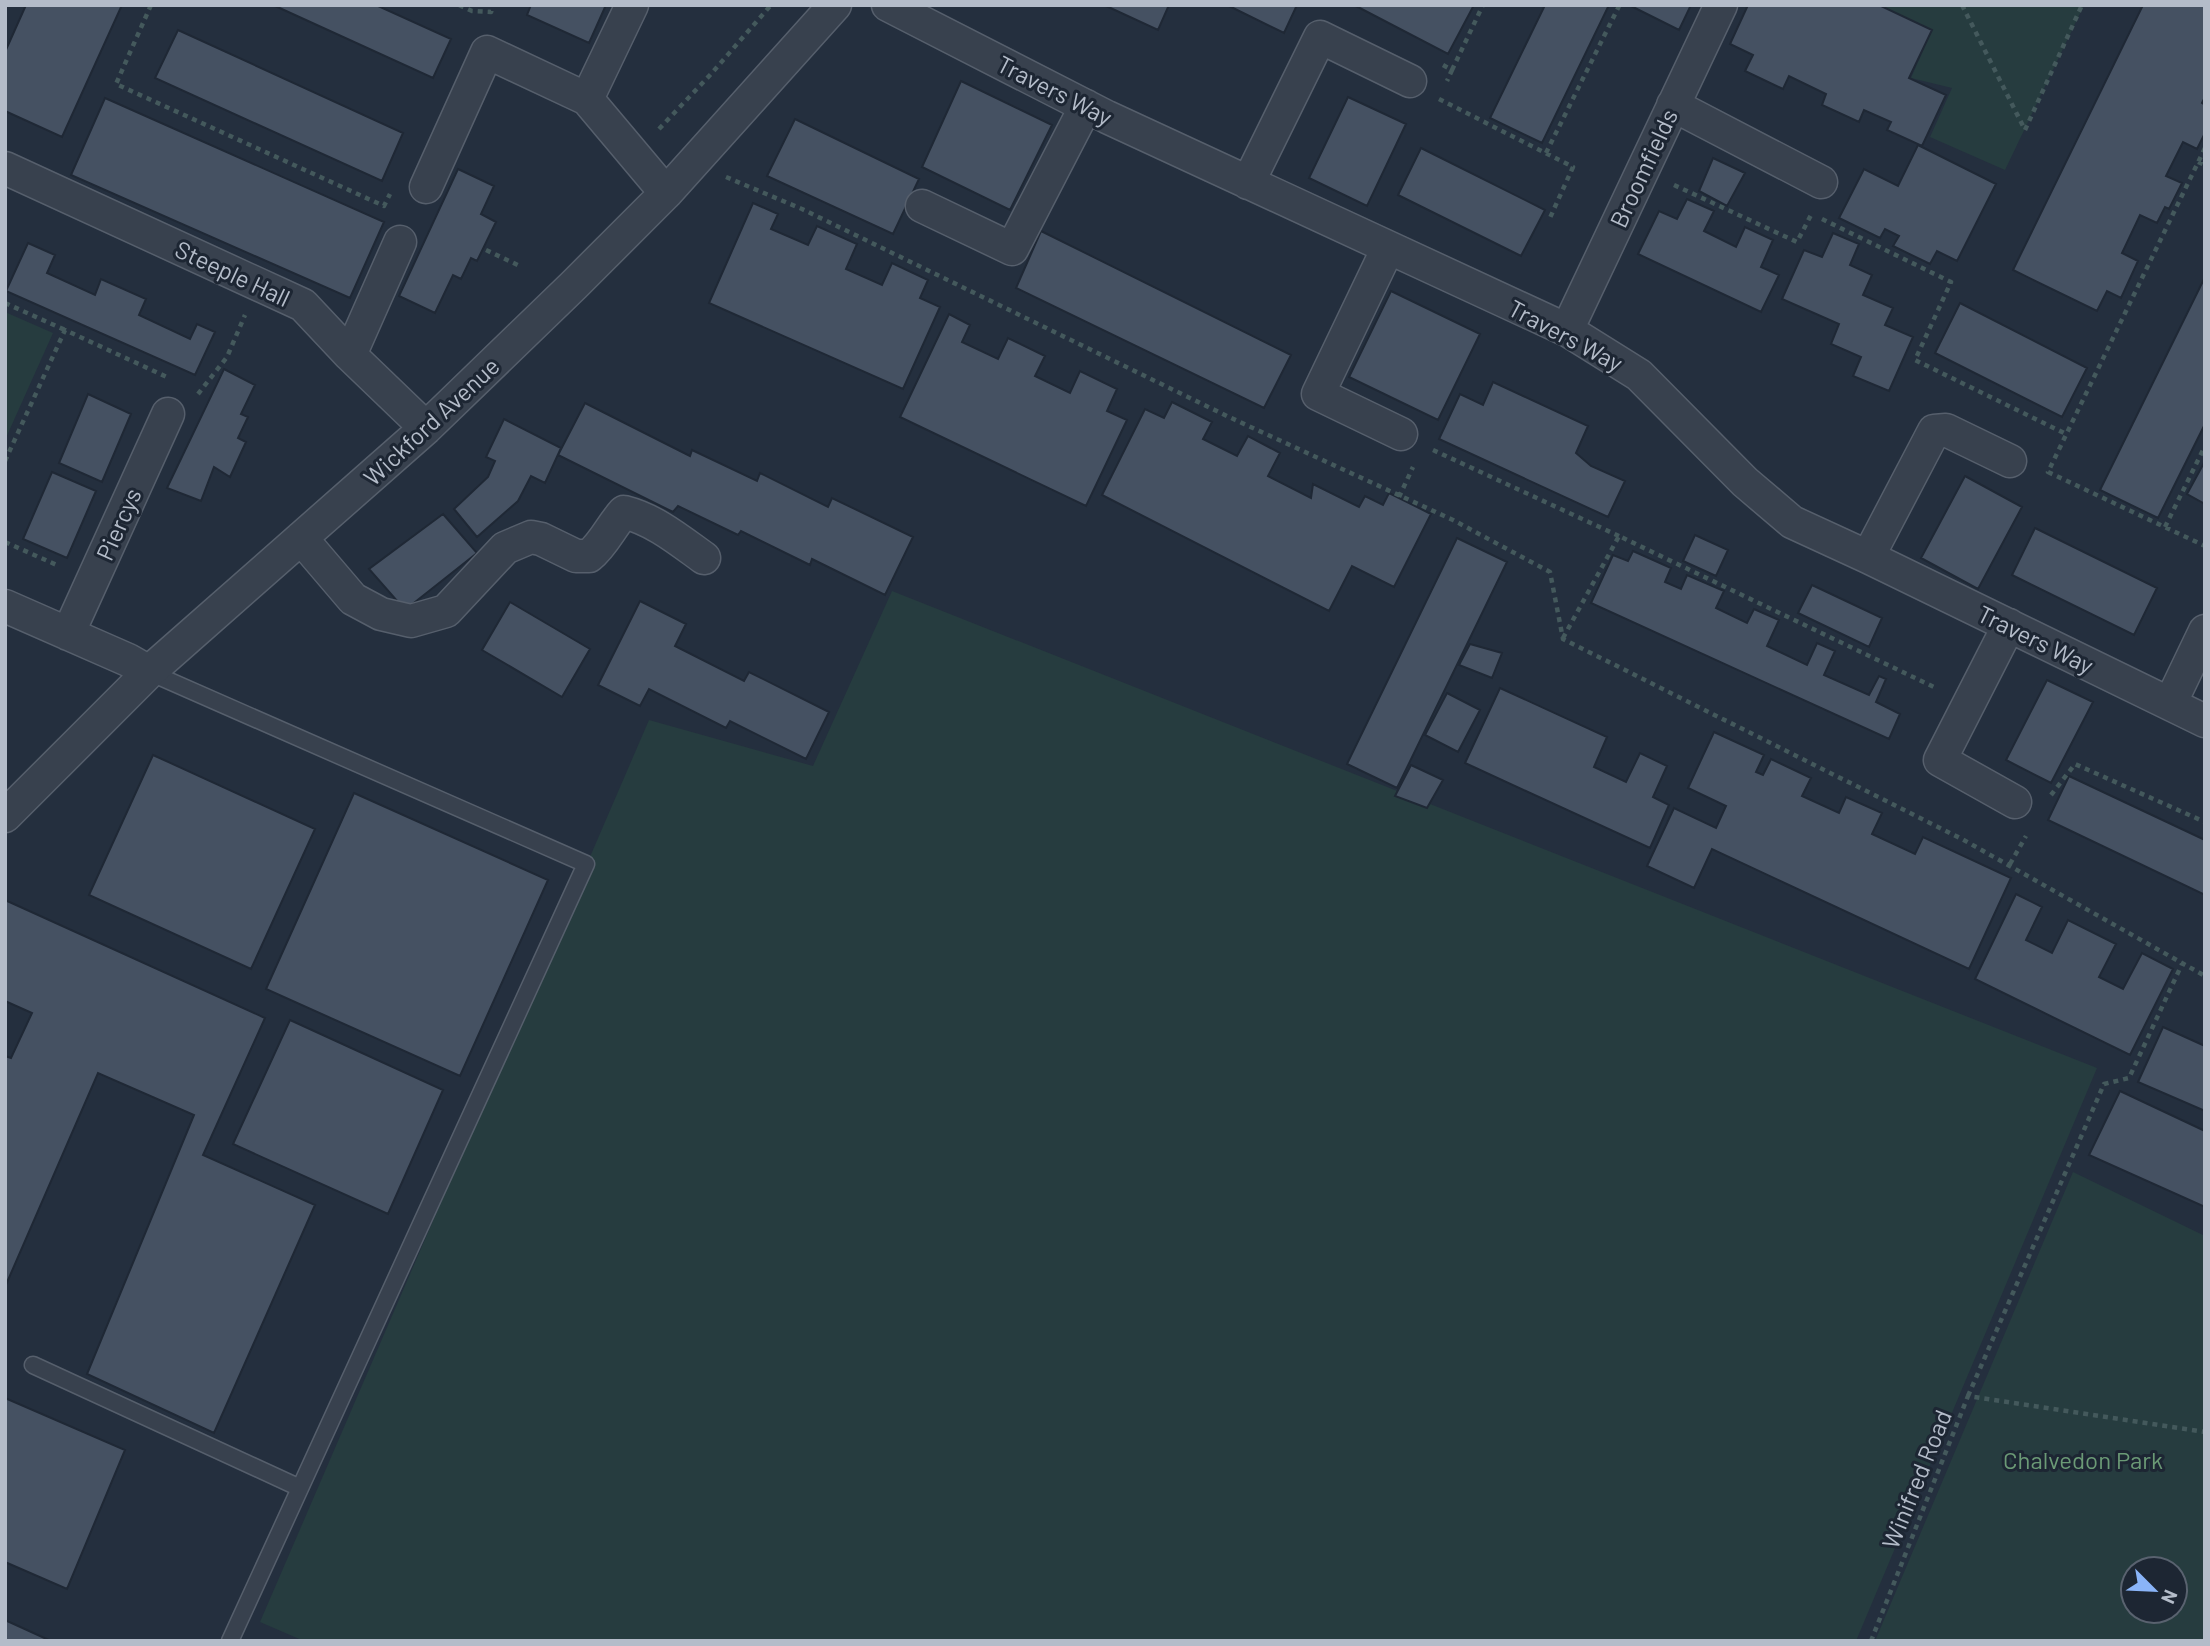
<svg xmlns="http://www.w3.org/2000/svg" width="2210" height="1646" viewBox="0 0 2210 1646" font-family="Barlow,sans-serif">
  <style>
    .green { fill: #263c3f; fill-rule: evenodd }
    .building { fill: #455162; stroke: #1f2835; stroke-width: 2 }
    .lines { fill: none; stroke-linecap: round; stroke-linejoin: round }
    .service-casing { stroke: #565f6c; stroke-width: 19 }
    .minor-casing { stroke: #565f6c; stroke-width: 35 }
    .path { stroke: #44595c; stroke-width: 4.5; stroke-dasharray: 5 5; stroke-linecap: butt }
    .service { stroke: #38414e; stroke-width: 16 }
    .minor { stroke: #38414e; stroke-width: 32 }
    .labels { text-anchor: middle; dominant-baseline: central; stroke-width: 6; stroke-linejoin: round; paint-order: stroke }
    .street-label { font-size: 24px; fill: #b4bcc9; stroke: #1d2633 }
    .park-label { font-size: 24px; fill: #6b9a76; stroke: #1d2633 }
  </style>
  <rect width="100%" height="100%" fill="#242f3e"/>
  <path class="green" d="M1879,5H2084L2005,170L1930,137L1952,88L1911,78L1932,30Z
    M5,312L53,333L5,440Z
    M892,591L2097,1068L1856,1641H304L260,1622L649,720L813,766Z
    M2073,1172L2205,1236V1641H1875ZM2175,1569V1611H2133V1569Z"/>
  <path class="building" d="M26,5H122L62,137L5,111V52Z
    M273,5H376L451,39L433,78Z
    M531,5H606L589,43L527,15Z
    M1104,5H1169L1158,30Z
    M1227,5H1297L1284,33Z
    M1354,5H1474L1448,54Z
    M1545,5H1609L1542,143L1490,118Z
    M1629,5H1691L1679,30Z
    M1748,5H1879L1932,30L1909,78L1946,95L1922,146L1887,130L1891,122L1864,110L1859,122L1822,105L1826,94L1789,76L1783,89L1745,71L1753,55L1730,44Z
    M2143,5H2205V97L2202,103L2205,105V133L2197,149L2183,142L2166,176L2182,183L2169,209L2165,207L2157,223L2140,215L2122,253L2138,261L2121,298L2107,291L2097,311L2013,270Z
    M178,30L403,133L382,181L155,78Z
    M961,81L1052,125L1010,210L922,167Z
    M1348,97L1406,124L1367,206L1309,178Z
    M105,98L384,222L350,298L71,175Z
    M795,119L919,179L893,234L767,176Z
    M1918,145L1996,184L1957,261L1937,251L1930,264L1893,246L1899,236L1885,229L1880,238L1839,218L1864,169L1898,186Z
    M1421,148L1545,210L1521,256L1398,195Z
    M1713,158L1745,173L1727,206L1699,191Z
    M458,169L494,186L481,214L496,222L477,261L471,258L461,279L453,275L435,313L399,296Z
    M1687,199L1714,211L1704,231L1736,247L1745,227L1773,240L1761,267L1779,275L1761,312L1638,254L1659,211L1677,219Z
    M753,203L778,214L771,229L808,245L817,226L857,244L846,269L882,285L892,263L928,280L920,298L940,307L903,389L709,303Z
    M1041,231L1291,355L1264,408L1016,288Z
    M1833,233L1859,244L1850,265L1872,275L1863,295L1893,308L1885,325L1913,337L1889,391L1853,376L1861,357L1831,344L1839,324L1782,299L1804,250L1822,257Z
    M28,243L55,255L47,273L95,295L101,279L146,299L139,315L190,339L197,324L215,332L195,375L6,291Z
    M2205,277V424L2158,518L2100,490Z
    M1391,291L1480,334L1438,420L1349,377Z
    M1960,303L2087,368L2062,417L1935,353Z
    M949,314L970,325L962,342L998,359L1008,338L1045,356L1035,376L1070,393L1080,371L1117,389L1107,411L1127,420L1086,506L900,417Z
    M224,369L255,385L241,414L248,417L238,438L246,442L230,477L214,467L201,501L167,488Z
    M1493,382L1588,426L1576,453L1591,466L1625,481L1608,517L1439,439L1460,394L1483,405Z
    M88,394L131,414L102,482L59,463Z
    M1172,402L1212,422L1203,439L1237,456L1248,436L1280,453L1268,476L1311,498L1313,484L1359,507L1365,496L1383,505L1389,493L1431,514L1394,587L1352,566L1329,611L1102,495L1145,409L1164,418Z
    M585,403L690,456L692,450L757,481L760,473L828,507L832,498L913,537L885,595L812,559L810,565L741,531L738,535L678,506L673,512L558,455Z
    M504,419L561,448L545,483L531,476L518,501L477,537L454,509L488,477L495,461L486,457Z
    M2205,461V504L2187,494Z
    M52,472L96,491L67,558L23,539Z
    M1965,476L2022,507L1978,589L1921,558Z
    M443,514L477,553L405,610L369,569Z
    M2035,528L2157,588L2134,635L2012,575Z
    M1695,535L1728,550L1716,576L1683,561Z
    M1457,538L1507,562L1397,788L1347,764Z
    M1633,551L1671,568L1665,582L1681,589L1687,575L1724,591L1716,608L1747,623L1754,609L1779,620L1767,646L1807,665L1817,643L1835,651L1824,675L1869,695L1879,676L1886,679L1876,702L1900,714L1889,739L1591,603L1613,555L1628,561Z
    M1812,585L1882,618L1869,647L1798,613Z
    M640,601L686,624L675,646L744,681L749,672L829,712L806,759L730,721L726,728L649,689L640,706L598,685Z
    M510,602L590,649L562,697L482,650Z
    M1470,644L1502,653L1492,678L1459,665Z
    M2047,680L2093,702L2051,783L2006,760Z
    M1500,688L1607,737L1594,767L1626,782L1640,753L1667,766L1653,797L1669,805L1650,848L1465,763Z
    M1447,693L1480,710L1458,752L1425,735Z
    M1714,732L1764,755L1756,772L1763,775L1771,759L1811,778L1802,796L1839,813L1846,797L1882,813L1872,834L1915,854L1923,837L2011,878L1969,969L1712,849L1694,888L1647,866L1674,808L1716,828L1726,806L1688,788Z
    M153,755L315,829L251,969L89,895Z
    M1411,765L1443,780L1427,808L1395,796Z
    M2069,776L2205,840V895L2048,820Z
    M354,793L548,880L460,1076L266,989Z
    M2016,894L2042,907L2026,940L2052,953L2068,920L2116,944L2099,977L2123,989L2142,953L2173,969L2130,1055L1975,979Z
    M5,900L265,1018L203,1155L315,1205L214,1433L87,1374L194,1115L98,1073L5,1287V1056L11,1058L32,1013L5,1001Z
    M290,1020L443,1090L388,1214L233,1144Z
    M2163,1027L2205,1046V1111L2138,1082Z
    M2120,1091L2205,1131V1207L2089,1155Z
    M5,1398L125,1450L67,1589L5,1562Z
    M5,1620L51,1641H5Z"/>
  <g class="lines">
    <defs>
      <path id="service" d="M149,672L586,864L230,1641
        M33,1365L300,1488"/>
      <path id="minor" d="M888,5L1107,117L1567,330L1639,375L1745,482L1792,522L1868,557L2205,721
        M587,99L632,5
        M1673,105L1821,182
        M5,168L303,305L350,355L426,428
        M1248,183L1320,37L1410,81
        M426,187L487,52L587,99L666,193
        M922,206L1012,249L1086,106
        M1388,248L1318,394L1401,434
        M1567,330L1721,5
        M350,355L400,242
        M301,538L353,599L381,614L411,621L446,611L505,548L531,537L541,539L576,556H589C604,544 611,526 624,512C655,520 679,540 704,558
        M1868,557L1934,431L1946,430L2010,461
        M5,606L128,660L149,672
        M2009,625L1940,760L2015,802
        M68,634L168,414
        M2170,704L2205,631
        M5,816L149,672L426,428L574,285L666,193L835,5"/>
    </defs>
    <use href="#service" class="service-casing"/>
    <use href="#minor" class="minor-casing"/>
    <path class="path" d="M151,5L116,84L384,206L390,194
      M459,5L472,11L491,12L494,5
      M1962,5L2025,130L2082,5
      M1443,65L1452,70L1447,81
      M1452,70L1483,5
      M1439,99L1573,167L1549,220
      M659,129L711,74L771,5
      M2205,148L2048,472L2205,546
      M1546,153L1619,6
      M2198,162L2205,165
      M726,177L802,209L1229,417L1453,520L1550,572L1563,639L1962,839L2205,976
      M1674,185L1797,242L1811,215
      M1822,219L1951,282L1915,360L2066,434
      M486,250L522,267
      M5,303L65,330
      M198,394L227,357L245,315
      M1433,450L1619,536
      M5,461L65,330L169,378
      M1399,497L1413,467
      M2165,527L2205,446
      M5,542L59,566
      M1563,638L1619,536L1936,688
      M2051,795L2075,764L2205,822
      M2010,864L2026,836
      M1968,1396L2104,1084L2129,1078L2182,964
      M1871,1641L1968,1396L2205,1432"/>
    <use href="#service" class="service"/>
    <use href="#minor" class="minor"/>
  </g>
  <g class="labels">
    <g class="street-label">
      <text transform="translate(1055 90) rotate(27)">Travers Way</text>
      <text transform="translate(1643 168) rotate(-65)">Broomfields</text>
      <text transform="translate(233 273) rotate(25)">Steeple Hall</text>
      <text transform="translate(1566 335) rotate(28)">Travers Way</text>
      <text transform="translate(431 421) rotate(-43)">Wickford Avenue</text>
      <text transform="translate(118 524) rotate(-66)">Piercys</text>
      <text transform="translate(2036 639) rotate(26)">Travers Way</text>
      <text transform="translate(1916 1479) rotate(-68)">Winifred Road</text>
    </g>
    <g class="park-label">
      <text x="2083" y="1459">Chalvedon Park</text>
    </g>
  </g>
  <rect width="2210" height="1646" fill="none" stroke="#b4bcc9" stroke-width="14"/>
  <g transform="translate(2154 1590) rotate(114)"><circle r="33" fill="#1d2633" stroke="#59626f" stroke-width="2"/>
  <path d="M0-5L12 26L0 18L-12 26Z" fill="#8ab4f8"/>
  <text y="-10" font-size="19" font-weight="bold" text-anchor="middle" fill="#b4bcc9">N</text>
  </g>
</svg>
